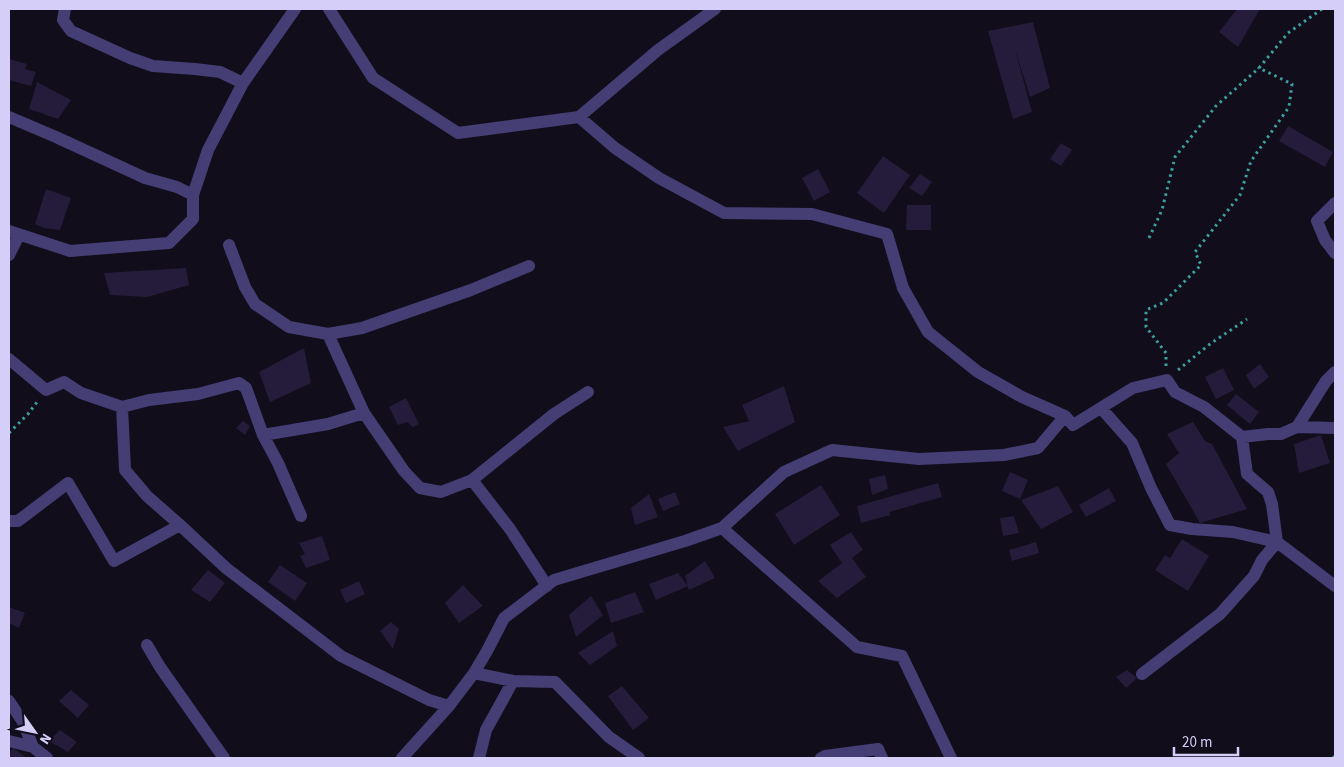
<svg xmlns="http://www.w3.org/2000/svg" width="1344" height="767" viewBox="0 0 1344 767" font-family="'Source Sans 3',sans-serif">
  <style>
    .building { fill: #241c3a }
    .lines { fill: none; stroke-linecap: round; stroke-linejoin: round }
    .path { stroke: #3b9f9f; stroke-width: 3; stroke-dasharray: 2.5 4; stroke-linecap: butt }
    .minor { stroke: #443e74; stroke-width: 12 }
  </style>
  <rect width="100%" height="100%" fill="#110d1b"/>
  <path class="building" d="M1237,9H1260L1238,47L1219,32Z
    M1033,22L1050,88L1030,97L1015,49L1032,112L1013,119L988,31Z
    M9,59L27,64L25,69L36,72L31,86L9,80Z
    M37,82L71,100L58,119L29,109Z
    M1288,126L1333,152L1325,167L1279,141Z
    M1061,143L1072,150L1061,166L1050,159Z
    M883,156L910,175L884,213L857,193Z
    M818,169L830,192L814,201L802,178Z
    M920,174L932,182L922,196L909,188Z
    M46,189L71,198L60,230L44,228L35,224Z
    M907,205H931V230H906Z
    M186,268L189,285L147,297L110,295L104,273Z
    M304,348L311,383L270,402L259,372Z
    M1260,364L1269,377L1254,389L1246,375Z
    M1223,368L1234,390L1216,399L1205,377Z
    M784,386L795,422L738,451L723,427L749,421L742,405Z
    M1236,394L1259,412L1250,424L1227,405Z
    M406,398L419,424L413,427L407,422L398,425L389,407Z
    M243,421L250,426L245,435L236,428Z
    M1193,422L1205,441L1212,444L1247,509L1200,523L1166,464L1179,453L1167,434Z
    M1321,435L1330,463L1299,473L1294,444Z
    M1010,472L1028,480L1020,499L1002,491Z
    M885,475L888,489L872,495L869,479Z
    M938,483L942,497L889,512L890,515L861,523L857,506Z
    M821,485L840,515L794,545L775,514Z
    M1058,486L1073,512L1041,529L1021,500Z
    M1109,488L1116,501L1086,517L1079,505Z
    M675,492L680,504L663,511L658,499Z
    M649,494L658,517L635,525L631,508Z
    M1014,516L1019,533L1003,536L1000,518Z
    M851,532L863,550L852,558L866,577L837,598L818,581L842,563L830,545Z
    M322,536L330,560L306,568L300,556L305,554L299,543Z
    M1182,539L1209,556L1188,591L1155,570L1165,555L1170,558Z
    M1036,542L1039,553L1012,561L1009,550Z
    M705,561L715,578L689,590L685,576Z
    M280,565L307,583L295,601L268,582Z
    M208,570L225,583L210,602L191,590Z
    M678,573L688,586L656,600L649,584Z
    M359,581L365,594L346,603L340,590Z
    M463,585L483,606L459,623L445,603Z
    M635,592L644,612L611,623L605,603Z
    M591,596L603,615L576,637L569,615Z
    M9,607L25,613L19,628L9,623Z
    M391,622L399,629L393,649L380,631Z
    M613,631L617,646L590,665L578,653Z
    M1127,670L1137,678L1126,688L1116,677Z
    M622,686L649,718L633,730L608,696Z
    M71,690L89,705L78,718L59,701Z
    M60,730L77,742L68,752L49,741Z
    M13,748L27,758H9V754Z"/>
  <g class="lines">
    <path class="path" d="M1149,238L1162,210L1175,157L1216,106L1259,68
      M1166,366V353L1146,327V310L1163,303L1201,265L1195,252L1240,195L1251,161L1289,107L1292,84L1259,68L1288,33L1322,9
      M1178,370L1210,344L1247,319
      M9,433L28,414L37,402
      M1333,758L1335,756"/>
    <path class="minor" d="M65,9L63,20L71,31L130,58L153,66L195,69L220,72L243,83
      M329,9L373,78L458,133L579,117L615,148L659,178L724,213L812,214L887,234L903,288L928,332L978,372L1022,397L1065,416
      M9,117L56,137L145,178L177,187L193,195
      M579,117L658,50L715,9
      M1335,203L1317,221L1325,240L1335,253
      M9,231L70,251L169,243L193,219V195L208,150L243,83L295,9
      M229,245L245,287L255,304L289,327L328,334
      M9,255L19,235
      M9,359L46,390L64,382L81,393L122,407L125,470L147,496L180,525
      M122,407L149,400L198,394L239,383L246,388L263,435L278,463L301,516
      M1101,408L1132,443L1151,488L1170,525L1192,529L1233,532L1277,542L1262,560L1254,576L1220,614L1142,674
      M364,413L404,471L420,488L441,492L472,480L510,529L547,586
      M1297,427L1335,428
      M263,435L328,424L364,413L328,334L362,328L471,290L529,266
      M1242,437L1247,474L1268,492L1272,504L1277,542L1335,586
      M472,480L554,414L588,392
      M9,521H18L68,483L114,561L180,525L226,568L341,656L429,700L449,706
      M722,528L857,647L902,656L951,758
      M147,645L160,667L224,758
      M474,673L513,681L555,682L609,737L639,758
      M9,701L23,722L33,747L47,758
      M9,741L33,747
      M402,758L449,706L474,673L487,651L504,618L554,580L685,541L722,528L784,472L832,450L919,459L1004,455L1038,448L1065,416L1073,425L1133,388L1167,380L1175,392L1204,407L1242,437L1268,434H1281L1297,427L1326,381L1335,372
      M479,758L486,730L513,681
      M821,758L825,756L878,749L882,758"/>
  </g>
  <rect width="1344" height="767" fill="none" stroke="#d5cef9" stroke-width="20"/>
  <g transform="translate(35 732) rotate(123)" stroke="#110d1b" stroke-width="4" paint-order="stroke">
  <path d="M0-4L9 19L0 12L-9 19Z" fill="#d5cef9"/>
  <text y="-8" font-size="14" font-weight="bold" text-anchor="middle" fill="#d5cef9">N</text>
  </g>
  <path d="M1174 747v8h64v-8" fill="none" stroke="#d5cef9" stroke-width="2.5"/>
  <text x="1182" y="747" font-size="15" fill="#d5cef9" stroke="#110d1b" stroke-width="4" paint-order="stroke">20 m</text>
</svg>
